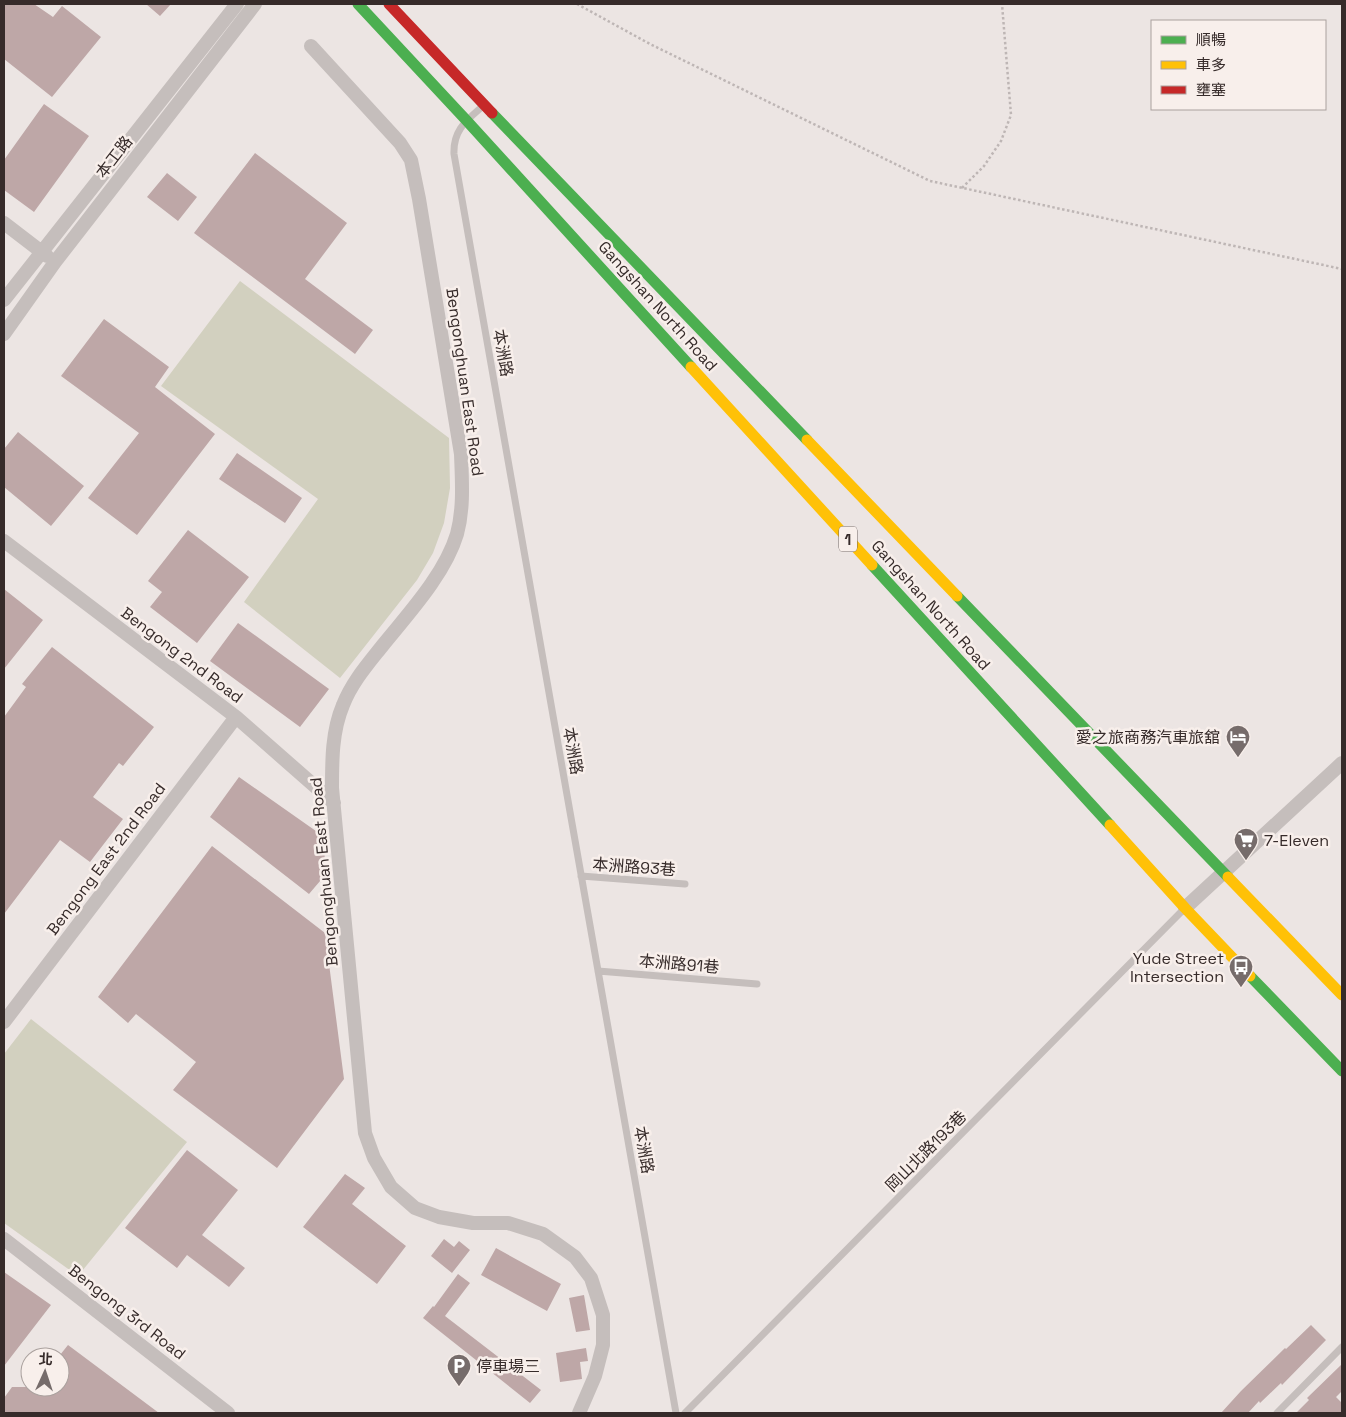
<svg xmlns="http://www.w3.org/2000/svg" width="1346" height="1417" viewBox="0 0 1346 1417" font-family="'Space Grotesk','Noto Sans TC',sans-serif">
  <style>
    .green { fill: #d2d0bf }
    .building { fill: #bea7a7 }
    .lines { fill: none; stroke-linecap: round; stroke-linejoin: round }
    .path { stroke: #beb6b5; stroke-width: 2.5; stroke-dasharray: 2.5 2.5; stroke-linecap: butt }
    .lane { stroke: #c5bebc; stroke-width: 7 }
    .street { stroke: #c5bebc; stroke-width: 14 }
    .fast { stroke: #4caf50; stroke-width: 11 }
    .slow { stroke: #ffc107; stroke-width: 11 }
    .jam { stroke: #c62828; stroke-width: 11 }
    .labels { text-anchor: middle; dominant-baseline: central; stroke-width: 5; stroke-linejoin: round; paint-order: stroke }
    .shield { fill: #f8efeb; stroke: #706664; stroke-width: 1 }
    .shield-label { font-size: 15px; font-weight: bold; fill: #362b2a }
    .street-label { font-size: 16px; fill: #362b2a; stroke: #f8efeb }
    .poi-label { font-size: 16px; fill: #362b2a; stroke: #f8efeb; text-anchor: end }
  </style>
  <rect width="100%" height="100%" fill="#ece5e3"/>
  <path class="green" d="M240,281L449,438L450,488L444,523L433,553L417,580L340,678L244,602L318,499L161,386Z
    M31,1019L187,1142L78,1276L4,1223V1054Z"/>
  <path class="building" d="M4,4H34L53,17L62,6L101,37L52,97L4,59Z
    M146,4H171L160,16Z
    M44,104L89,136L34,212L4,190V160Z
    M255,153L347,223L305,279L373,330L355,354L194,233Z
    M167,173L197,197L178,221L147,197Z
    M104,319L169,367L155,387L215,434L137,535L88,498L139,433L61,376Z
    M18,432L84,486L51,526L4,487V449Z
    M237,453L302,498L285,523L219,479Z
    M188,530L249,577L197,643L150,607L162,592L148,581Z
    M4,589L43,620L4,669Z
    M238,623L329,689L300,727L210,661Z
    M52,647L154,727L123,766L119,763L93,797L123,819L90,862L60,840L4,914V717L26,687L22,684Z
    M239,777L323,836L326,874L309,894L210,817Z
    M212,846L325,933L344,1079L277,1168L173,1090L196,1062L136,1014L128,1023L98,997Z
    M187,1150L238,1190L202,1235L245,1268L229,1287L187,1255L177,1268L125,1228Z
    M345,1174L365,1188L352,1204L406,1246L377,1284L303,1227Z
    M444,1239L454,1247L459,1241L470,1250L452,1273L431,1256Z
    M496,1248L561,1284L547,1311L481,1275Z
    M4,1272L51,1305L4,1366Z
    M458,1274L470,1283L445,1316L541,1390L530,1403L423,1318L433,1306L434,1307Z
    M584,1295L590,1330L576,1332L569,1298Z
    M1311,1325L1326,1340L1282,1385L1281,1383L1260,1403L1259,1401L1248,1413H1221L1241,1391L1285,1348L1286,1349Z
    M68,1345L159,1413H4V1398L12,1387H60V1355Z
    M586,1348L588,1361L580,1362L582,1379L560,1382L556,1353Z
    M1342,1364V1391L1336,1397L1342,1403V1413H1296L1309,1400L1307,1398Z"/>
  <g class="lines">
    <path class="path" d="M577,4L650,44L930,181L1342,269
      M962,188L984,166L1001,141L1011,115L1002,4"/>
    <path class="lane" d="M483,106C466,121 453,130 454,154L676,1413
      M581,876L685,884
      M598,971L757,984
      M685,1413L1183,910
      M1277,1413L1342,1347"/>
    <path class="street" d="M311,46L400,143L411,160L419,199L461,454C462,481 464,508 457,534C445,574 409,613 383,645C368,664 352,682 343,705C332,731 332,760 332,788L365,1133L374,1158L391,1187L415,1208L439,1217L473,1223H508L543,1234L575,1257L591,1278L603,1315V1345L595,1376L579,1413
      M4,223L47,256
      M4,300L237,4
      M4,334L55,262L255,4
      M4,541L236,717L334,803
      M1185,908L1342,763
      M4,1022L236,717
      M4,1239L228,1413"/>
    <path class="fast" d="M358,4L467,121L691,367
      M492,113L807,440
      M872,565L1110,825
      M957,596L1228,877
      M1250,976L1342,1071"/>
    <path class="slow" d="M691,367L872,565
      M807,440L957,596
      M1110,825L1185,908L1250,976
      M1228,877L1342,995"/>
    <path class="jam" d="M389,4L492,113"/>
  </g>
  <defs>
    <symbol id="hotel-pin" viewBox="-11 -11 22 30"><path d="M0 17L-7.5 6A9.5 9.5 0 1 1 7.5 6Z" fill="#766c6b" stroke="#f8efeb"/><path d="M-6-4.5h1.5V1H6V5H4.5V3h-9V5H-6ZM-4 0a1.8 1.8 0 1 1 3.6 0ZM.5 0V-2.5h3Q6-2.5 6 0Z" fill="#fff"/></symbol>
    <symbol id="supermarket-pin" viewBox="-11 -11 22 30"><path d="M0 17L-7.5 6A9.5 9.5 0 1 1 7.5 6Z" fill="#766c6b" stroke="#f8efeb"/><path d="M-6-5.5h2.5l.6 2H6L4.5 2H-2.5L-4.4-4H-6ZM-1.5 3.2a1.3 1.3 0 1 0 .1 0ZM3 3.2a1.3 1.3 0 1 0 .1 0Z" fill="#fff"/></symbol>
    <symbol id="bus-pin" viewBox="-11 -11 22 30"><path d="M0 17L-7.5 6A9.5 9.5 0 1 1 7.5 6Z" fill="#766c6b" stroke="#f8efeb"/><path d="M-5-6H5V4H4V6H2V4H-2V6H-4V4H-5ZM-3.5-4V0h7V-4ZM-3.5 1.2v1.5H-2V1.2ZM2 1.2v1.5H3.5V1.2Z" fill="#fff"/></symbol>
    <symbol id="parking-pin" viewBox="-11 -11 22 30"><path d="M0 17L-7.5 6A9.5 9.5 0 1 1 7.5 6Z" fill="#766c6b" stroke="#f8efeb"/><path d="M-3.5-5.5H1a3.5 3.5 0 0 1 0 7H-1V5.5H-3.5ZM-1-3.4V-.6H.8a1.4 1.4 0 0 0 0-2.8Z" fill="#fff"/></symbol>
  </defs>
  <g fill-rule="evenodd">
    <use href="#hotel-pin" x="1224" y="723" width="28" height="38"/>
    <use href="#supermarket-pin" x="1232" y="826" width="28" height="38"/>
    <use href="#bus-pin" x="1227" y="953" width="28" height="38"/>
    <use href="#parking-pin" x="445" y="1352" width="28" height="38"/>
  </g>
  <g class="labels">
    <rect class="shield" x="839" y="526.5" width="18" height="25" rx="4"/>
    <g class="shield-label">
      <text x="848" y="539">1</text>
    </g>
    <g class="street-label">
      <text transform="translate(114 157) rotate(-52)">本工路</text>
      <text transform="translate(658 306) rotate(48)">Gangshan North Road</text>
      <text transform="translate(503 353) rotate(80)">本洲路</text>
      <text transform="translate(465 382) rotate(82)">Bengonghuan East Road</text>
      <text transform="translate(931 605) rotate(48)">Gangshan North Road</text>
      <text transform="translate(182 655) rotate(37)">Bengong 2nd Road</text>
      <text transform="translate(573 751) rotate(80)">本洲路</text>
      <text transform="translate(106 859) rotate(-53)">Bengong East 2nd Road</text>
      <text transform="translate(634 867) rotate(4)">本洲路93巷</text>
      <text transform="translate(324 872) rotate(-95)">Bengonghuan East Road</text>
      <text transform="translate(679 964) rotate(5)">本洲路91巷</text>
      <text transform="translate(644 1150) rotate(80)">本洲路</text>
      <text transform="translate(926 1151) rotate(-45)">岡山北路193巷</text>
      <text transform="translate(127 1312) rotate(38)">Bengong 3rd Road</text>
    </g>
    <g class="poi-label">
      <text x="1220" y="737">愛之旅商務汽車旅舘</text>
      <text x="1264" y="840" text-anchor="start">7-Eleven</text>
      <text x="1224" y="958">Yude Street<tspan x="1224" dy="18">Intersection</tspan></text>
      <text x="476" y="1366" text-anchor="start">停車場三</text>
    </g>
  </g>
  <rect width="1346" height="1417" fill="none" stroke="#362b2a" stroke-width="10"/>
  <rect x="1151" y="20" width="175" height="90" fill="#f8efeb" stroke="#aaa19e"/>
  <rect x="1161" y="36" width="25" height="8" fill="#4caf50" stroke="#aaa19e"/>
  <text x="1196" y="45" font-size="15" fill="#362b2a">順暢</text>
  <rect x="1161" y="61" width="25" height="8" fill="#ffc107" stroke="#aaa19e"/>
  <text x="1196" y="70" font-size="15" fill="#362b2a">車多</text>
  <rect x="1161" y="86" width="25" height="8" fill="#c62828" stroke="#aaa19e"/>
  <text x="1196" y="95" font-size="15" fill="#362b2a">壅塞</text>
  <g transform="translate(45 1372) rotate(3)"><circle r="24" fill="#f8efeb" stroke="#aaa19e"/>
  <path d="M0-4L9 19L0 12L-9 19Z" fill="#766c6b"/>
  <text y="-8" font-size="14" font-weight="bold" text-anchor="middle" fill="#362b2a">北</text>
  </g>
</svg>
